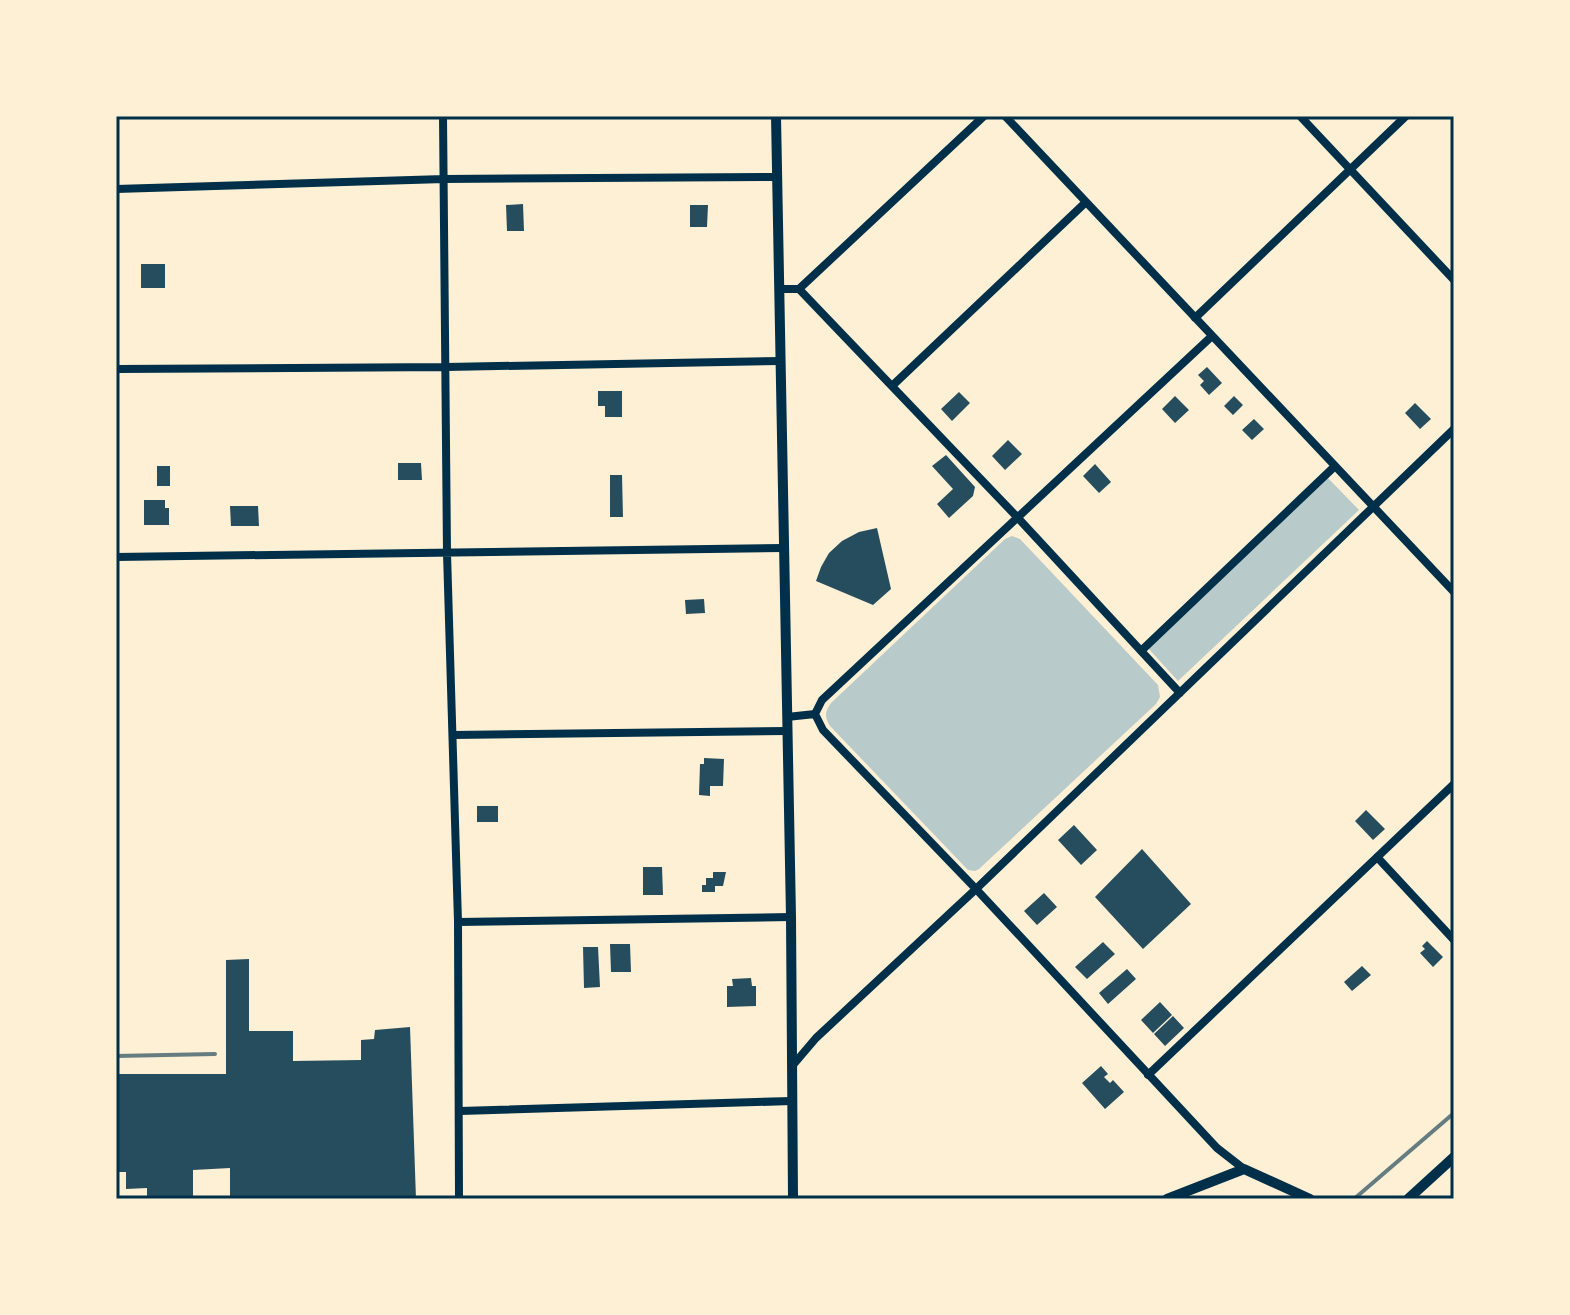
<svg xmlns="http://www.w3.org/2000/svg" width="1570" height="1315" viewBox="0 0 1570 1315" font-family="'Crimson Pro',serif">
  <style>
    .green { fill: #b9caca }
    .building { fill: #264d5e }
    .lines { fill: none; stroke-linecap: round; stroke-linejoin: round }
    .minor { stroke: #003049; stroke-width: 8 }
    .tertiary { stroke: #003049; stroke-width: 10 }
    .rail { stroke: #657d81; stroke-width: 4 }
    .neatline { fill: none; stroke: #003049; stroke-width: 3 }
  </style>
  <rect width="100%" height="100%" fill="#fdf0d5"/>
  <path class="green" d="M1325,475L1359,510L1178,681L1147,647Z
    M1012,536L1020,539L1158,685L1160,697L1156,704L979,869L975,871L968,870L830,726C825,717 824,713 831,703L1005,539Z"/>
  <path class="building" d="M523,204L524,231H507L506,205Z
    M690,205H708L707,227H690Z
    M141,264H165V288H141Z
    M1207,367L1222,383L1209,395L1200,385L1204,381L1198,375Z
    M598,391H622V417H605V406H598Z
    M959,392L970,403L952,421L941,409Z
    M1175,396L1189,410L1175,423L1162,409Z
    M1234,396L1243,405L1233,415L1224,406Z
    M1415,403L1431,419L1420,429L1405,413Z
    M1254,419L1264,429L1252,440L1242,430Z
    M1008,440L1022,454L1005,470L992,456Z
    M946,455L975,487L973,496L949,518L937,504L953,489L932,466Z
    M398,463H421L422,480H398Z
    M1095,464L1111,482L1099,493L1083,476Z
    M157,466H170V486H157Z
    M610,475H622L623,517H610Z
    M144,500H165V508H169V525H144Z
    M230,506H258L259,526H231Z
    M877,528L891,589L873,605L816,581L821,567L829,553L842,541L859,532Z
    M704,599L705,613L686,614L685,600Z
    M704,758L724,759L723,786H710V796L699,795L700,764H704Z
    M477,806H498V822H477Z
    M1366,810L1385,829L1373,840L1355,821Z
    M1074,825L1097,850L1081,865L1058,840Z
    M1142,849L1191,904L1143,949L1095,897Z
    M643,867H662L663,895H643Z
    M713,872H726L723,886H715V892H702V885H706V878H713Z
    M1044,893L1057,907L1037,925L1024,911Z
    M1427,941L1443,957L1433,967L1420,953L1425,949L1422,946Z
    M1103,942L1115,954L1087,979L1075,967Z
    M610,944H630L631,972H611Z
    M583,947H598L600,987L584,988Z
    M249,959V1031H293V1061L361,1060V1040L374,1039L375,1030L410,1027L416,1199H230V1168L193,1170V1199H147V1188L126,1189V1172H116V1074H226V960Z
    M1362,966L1371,975L1352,991L1344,982Z
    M1127,969L1136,979L1108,1004L1099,993Z
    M751,978L752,986H756V1006L727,1007V986H733L732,979Z
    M1160,1002L1172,1015L1153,1033L1141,1020Z
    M1173,1016L1184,1028L1165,1046L1154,1034Z
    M1101,1066L1108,1074L1104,1077L1110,1083L1113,1080L1124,1092L1105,1109L1082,1083Z"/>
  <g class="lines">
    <path class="minor" d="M443,116L447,553L458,922L459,1199
      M1005,116L1454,592
      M1300,116L1454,280
      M116,189L444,179L777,177
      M781,289H799L984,116
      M799,289L1018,518L1180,693
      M1195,318L1406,116
      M116,369L447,367L780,361
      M892,386L1086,202
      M116,557L783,548
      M1141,651L1335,466
      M815,714L823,730L976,889L1217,1148L1244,1169
      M815,714L822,700L1212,336
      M787,717L815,714
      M454,735L787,731
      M1377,857L1454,940
      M458,922L791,917
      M793,1065L816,1038L976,889L1454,429
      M1148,1075L1454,784
      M460,1111L791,1101"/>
    <path class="tertiary" d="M776,116L791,917L793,1199
      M1167,1199L1244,1169L1310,1199
      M1408,1199L1454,1157"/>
    <path class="rail" d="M116,1056L215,1054
      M1354,1199L1454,1113"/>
  </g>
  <rect width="1570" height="1315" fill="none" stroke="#fdf0d5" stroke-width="236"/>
  <rect x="118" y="118" width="1334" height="1079" class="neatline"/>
</svg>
